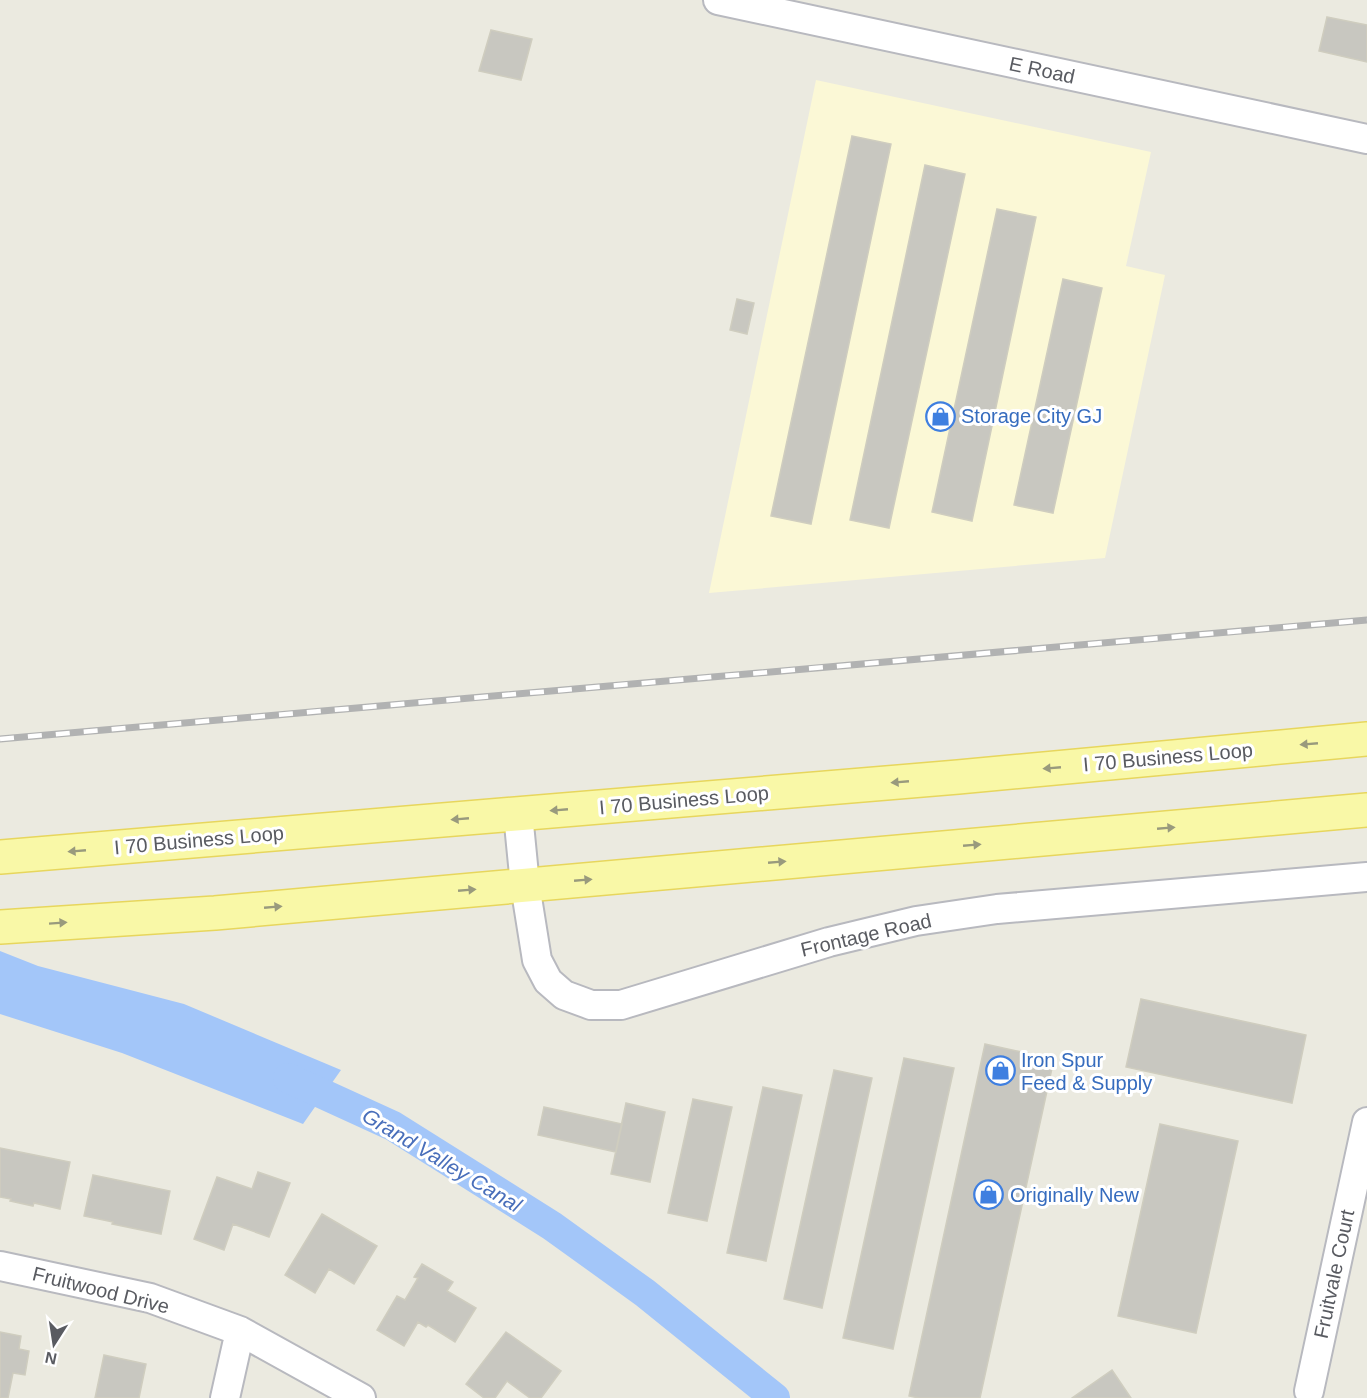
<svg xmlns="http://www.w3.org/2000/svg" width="1367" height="1398" viewBox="0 0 1367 1398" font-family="Helvetica,sans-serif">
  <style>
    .commercial { fill: #fbf8d6 }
    .water { fill: #a3c6f9 }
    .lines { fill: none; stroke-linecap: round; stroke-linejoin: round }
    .canal { stroke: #a3c6f9; stroke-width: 30 }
    .building { fill: #c8c7c0; stroke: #cfcdbf; stroke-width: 1.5 }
    .minor-casing { stroke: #b8b9bf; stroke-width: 32 }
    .major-casing { stroke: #e7d65d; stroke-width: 36 }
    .minor { stroke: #fff; stroke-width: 28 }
    .major { stroke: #f9f8a7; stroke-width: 33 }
    .rail-casing { stroke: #b1b2b2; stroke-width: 7 }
    .rail { stroke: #fff; stroke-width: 4.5; stroke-dasharray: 14; stroke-linecap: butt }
    .oneway { fill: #999a7d }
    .labels { text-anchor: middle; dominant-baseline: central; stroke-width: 6; stroke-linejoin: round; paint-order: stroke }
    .street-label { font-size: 20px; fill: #595b61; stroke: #fff }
    .shop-label { font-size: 20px; fill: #366cbe; stroke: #fff; text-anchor: start }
    .water-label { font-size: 21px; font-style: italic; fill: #486eba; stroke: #fff }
  </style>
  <rect width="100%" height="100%" fill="#ebeae0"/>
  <path class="commercial" d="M816,80L1151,152L1126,266L1165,275L1105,558L709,593Z"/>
  <path class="water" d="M0,951L38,966L184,1004L341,1070L303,1124L122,1053L0,1014Z"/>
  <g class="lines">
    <path class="canal" d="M288,1078L393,1126L552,1226L645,1293L775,1398"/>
  </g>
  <path class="building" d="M1327,17L1367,25V62L1319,51Z
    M491,30L532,39L521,80L479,71Z
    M852,136L891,144L811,524L771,516Z
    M925,165L965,174L889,528L850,520Z
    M997,209L1036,217L972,521L932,512Z
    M1063,279L1102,288L1053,513L1014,505Z
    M737,299L754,303L747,334L730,330Z
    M1141,999L1306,1035L1292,1103L1126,1067Z
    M985,1044L1054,1059L980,1398H919L909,1396Z
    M904,1058L954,1068L893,1349L843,1338Z
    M834,1070L872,1078L822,1308L784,1299Z
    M763,1087L802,1095L766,1261L727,1253Z
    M693,1099L732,1107L707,1221L668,1213Z
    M626,1103L665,1112L650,1182L611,1174Z
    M544,1107L622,1124L616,1152L538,1135Z
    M1160,1124L1238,1141L1196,1333L1118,1316Z
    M0,1148L70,1162L60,1209L34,1203L33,1206L10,1201L11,1199L0,1197Z
    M258,1172L290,1183L269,1237L233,1224L224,1250L194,1239L217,1177L252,1189Z
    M93,1175L170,1191L161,1234L112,1224L113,1222L84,1216Z
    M322,1214L377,1246L354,1284L329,1269L315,1293L285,1275Z
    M422,1264L453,1282L447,1291L476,1308L455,1342L428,1325L426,1327L418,1322L404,1346L377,1330L397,1296L405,1300L418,1278L414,1277Z
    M0,1332L21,1336L19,1349L29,1351L25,1375L13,1373L8,1398H0Z
    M506,1332L561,1371L541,1398H530L507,1381L495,1398H484L466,1384Z
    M104,1355L146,1364L139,1398H95Z
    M1112,1370L1131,1398H1072Z"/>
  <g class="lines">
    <defs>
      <path id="minor" d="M718,0L1367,139
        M518,814L525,885L537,960L548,981L564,995L591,1005H621L829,942L916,921L997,909L1367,877
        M0,1266L150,1298L240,1331L361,1398
        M1309,1391L1367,1122
        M225,1398L240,1331"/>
      <path id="major" d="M0,857L958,777L1367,739
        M0,927L215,913L1367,810"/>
    </defs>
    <use href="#minor" class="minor-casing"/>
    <use href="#major" class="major-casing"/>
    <use href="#minor" class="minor"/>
    <use href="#major" class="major"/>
    <defs>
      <path id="rail" d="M0,739L1367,620"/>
    </defs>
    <use href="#rail" class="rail-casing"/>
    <use href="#rail" class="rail"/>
  </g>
  <defs><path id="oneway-solid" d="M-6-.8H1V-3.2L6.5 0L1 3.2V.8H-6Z" transform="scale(1.5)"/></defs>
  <g class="oneway">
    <use href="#oneway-solid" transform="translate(1309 744) rotate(175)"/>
    <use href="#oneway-solid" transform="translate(1052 768) rotate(175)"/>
    <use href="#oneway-solid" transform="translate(900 782) rotate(175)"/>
    <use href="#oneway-solid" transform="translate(559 810) rotate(175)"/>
    <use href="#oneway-solid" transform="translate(460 819) rotate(175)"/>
    <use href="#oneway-solid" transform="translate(1166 828) rotate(-5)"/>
    <use href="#oneway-solid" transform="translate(972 845) rotate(-5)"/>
    <use href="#oneway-solid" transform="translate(77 851) rotate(175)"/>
    <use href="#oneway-solid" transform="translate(777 862) rotate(-5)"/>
    <use href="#oneway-solid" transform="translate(583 880) rotate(-5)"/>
    <use href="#oneway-solid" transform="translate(467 890) rotate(-5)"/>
    <use href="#oneway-solid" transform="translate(273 907) rotate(-5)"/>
    <use href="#oneway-solid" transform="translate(58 923) rotate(-4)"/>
  </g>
  <defs>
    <symbol id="shop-ring" viewBox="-11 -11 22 22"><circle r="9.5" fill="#fff" stroke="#3f7fe0" stroke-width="1.5"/><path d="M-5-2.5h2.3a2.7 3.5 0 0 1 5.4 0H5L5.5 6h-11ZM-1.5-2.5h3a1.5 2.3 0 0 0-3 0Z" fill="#3f7fe0"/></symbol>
  </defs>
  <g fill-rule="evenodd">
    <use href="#shop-ring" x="924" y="400" width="33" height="33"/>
    <use href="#shop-ring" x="984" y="1054" width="33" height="33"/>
    <use href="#shop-ring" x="972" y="1178" width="33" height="33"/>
  </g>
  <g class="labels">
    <g class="street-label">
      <text transform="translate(1042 70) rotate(12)">E Road</text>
      <text transform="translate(1168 757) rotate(-5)">I 70 Business Loop</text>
      <text transform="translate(684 800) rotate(-5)">I 70 Business Loop</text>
      <text transform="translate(199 840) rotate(-5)">I 70 Business Loop</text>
      <text transform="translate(866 935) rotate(-13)">Frontage Road</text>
      <text transform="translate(1334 1274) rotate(-78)">Fruitvale Court</text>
      <text transform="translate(101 1290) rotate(14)">Fruitwood Drive</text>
    </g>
    <g class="shop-label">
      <text x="961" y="416">Storage City GJ</text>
      <text x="1021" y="1060">Iron Spur<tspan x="1021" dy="23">Feed &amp; Supply</tspan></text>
      <text x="1010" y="1195">Originally New</text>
    </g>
    <g class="water-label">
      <text transform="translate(442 1160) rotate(31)">Grand Valley Canal</text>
    </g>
  </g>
  <g transform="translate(54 1344) rotate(192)" stroke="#ffffff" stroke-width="4.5" paint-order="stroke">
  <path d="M0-4.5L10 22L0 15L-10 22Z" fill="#595b61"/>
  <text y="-9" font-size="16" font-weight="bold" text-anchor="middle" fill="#595b61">N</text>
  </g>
</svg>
